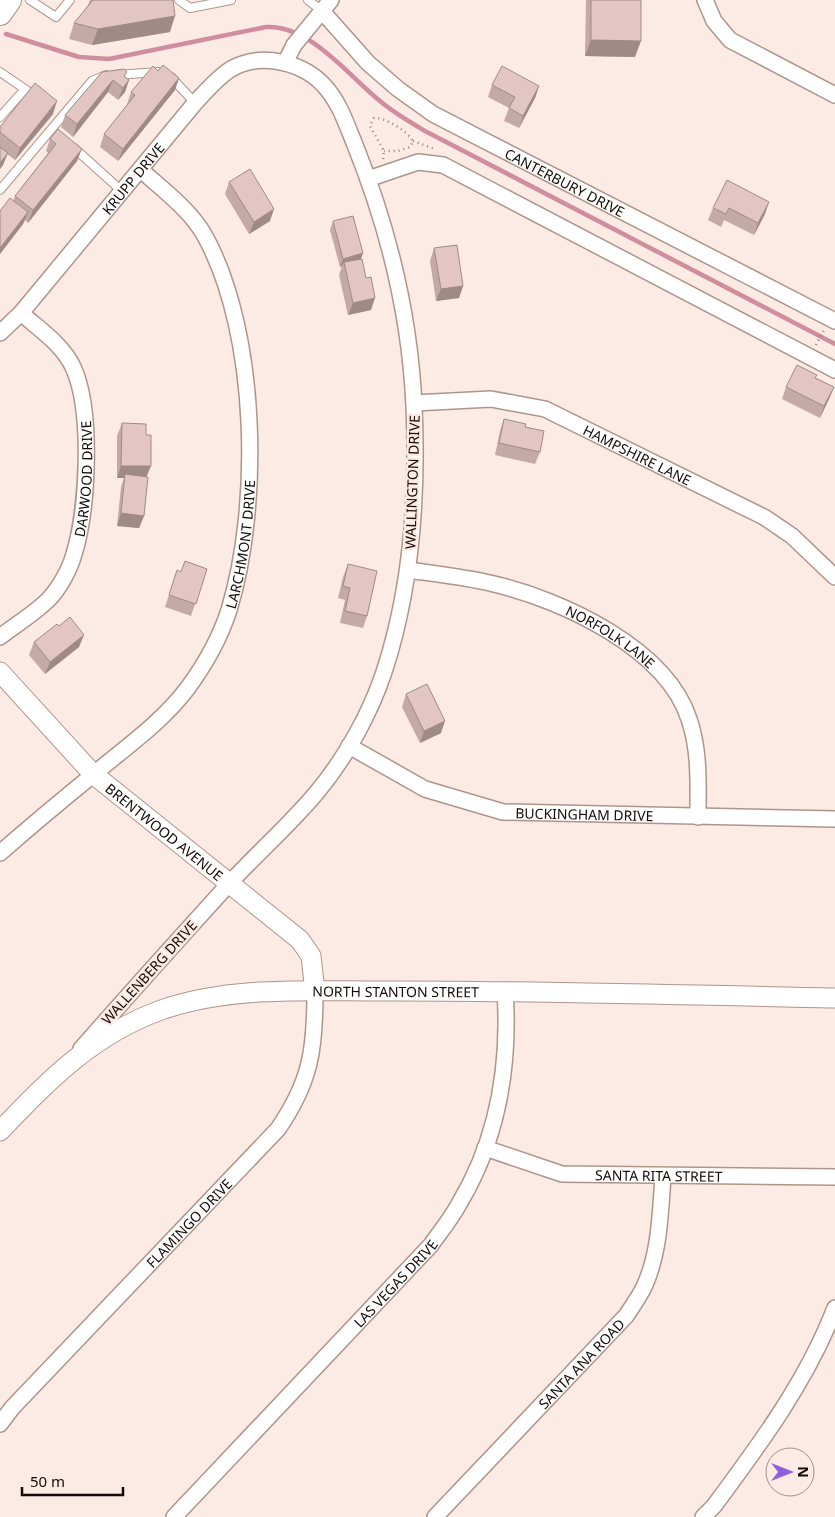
<svg xmlns="http://www.w3.org/2000/svg" width="835" height="1517" viewBox="0 0 835 1517" font-family="'Noto Sans',sans-serif">
  <style>
    .lines { fill: none; stroke-linecap: round; stroke-linejoin: round }
    .stream { stroke: #cf8d9f; stroke-width: 4.5 }
    .service-casing { stroke: #ae958a; stroke-width: 10 }
    .minor-casing { stroke: #ae958a; stroke-width: 18 }
    .tertiary-casing { stroke: #ae958a; stroke-width: 21 }
    .primary-casing { stroke: #ae958a; stroke-width: 26 }
    .path { stroke: #91837e; stroke-width: 2.5; stroke-dasharray: 1 4; stroke-linecap: butt }
    .service { stroke: #fff; stroke-width: 8 }
    .minor { stroke: #fff; stroke-width: 15 }
    .tertiary { stroke: #fff; stroke-width: 19 }
    .primary { stroke: #fff; stroke-width: 24 }
    .wall { fill: #c3a9a8 }
    .shaded-wall { fill: #9f8a88 }
    .building { fill: #e3c5c3; stroke: #9f8a88 }
    .labels { text-anchor: middle; dominant-baseline: central; stroke-width: 5; stroke-linejoin: round; paint-order: stroke }
    .street-label { font-size: 14px; fill: #140b08; stroke: #fcebe4 }
  </style>
  <rect width="100%" height="100%" fill="#fcebe4"/>
  <g class="lines">
    <path class="stream" d="M6,34L79,57L109,59L266,27C309,24 349,76 380,101C394,113 410,122 425,131L835,344"/>
    <defs>
      <path id="service" d="M30,0L56,17L70,0
        M179,0L190,8L231,0
        M308,0L321,10
        M0,72L35,96
        M117,75L158,72
        M171,77L195,103
        M0,117L25,89
        M74,148L123,192
        M0,190L92,81L106,75"/>
      <g id="minor">
        <path d="M705,0L714,21L730,40L835,95"/>
        <path id="s1" d="M321,10L368,63L398,89L433,114L835,321"/>
        <path d="M285,63L294,45L331,0"/>
        <path d="M368,179L418,162L443,165L835,370"/>
        <path id="s2" d="M0,333L21,313L195,103C206,91 217,78 231,69C262,51 306,63 327,89C341,106 347,126 355,145C388,227 410,317 414,406C418,495 412,587 384,672C370,714 346,757 318,791C290,825 256,854 227,886C178,940 129,994 81,1049"/>
        <path id="s3" d="M414,403L491,399L545,409L764,517L792,536L835,577"/>
        <path id="s4" d="M408,570C436,574 466,577 494,584C562,600 666,648 689,719C700,751 698,784 698,817"/>
        <path id="s5" d="M0,637C15,625 34,614 48,600C59,589 70,569 74,554C88,509 93,410 73,367C62,344 39,329 21,313"/>
        <path id="s6" d="M349,746L425,789L503,812L835,819"/>
        <path id="s7" d="M0,853C31,826 62,800 94,774C126,747 161,723 187,689C204,666 220,638 229,610C261,505 258,335 206,238C192,211 163,190 141,170"/>
        <path id="s8" d="M485,1148L562,1174L835,1177"/>
        <path id="s9" d="M0,1424L12,1408L278,1129C311,1081 315,1049 315,992"/>
        <path id="s10" d="M174,1517L431,1245C440,1232 451,1219 459,1204C498,1139 510,1065 505,991"/>
        <path id="s11" d="M435,1517L626,1316C632,1307 639,1297 644,1287C660,1252 660,1214 663,1177"/>
        <path d="M703,1517L714,1506C760,1444 807,1381 835,1308"/>
      </g>
      <g id="tertiary">
        <path id="s12" d="M0,672L93,774L300,940L311,956L315,992"/>
        <path id="s13" d="M0,1131C49,1080 92,1035 161,1010C235,984 320,992 398,991C543,991 689,995 835,998"/>
      </g>
      <path id="primary" d="M0,13L9,0"/>
    </defs>
    <use href="#service" class="service-casing"/>
    <use href="#minor" class="minor-casing"/>
    <use href="#tertiary" class="tertiary-casing"/>
    <use href="#primary" class="primary-casing"/>
    <path class="path" d="M413,141L435,149
      M383,159L384,151L370,126L374,118C385,117 407,131 413,141L410,147L398,151H384
      M816,345L824,330"/>
    <use href="#service" class="service"/>
    <use href="#minor" class="minor"/>
    <use href="#tertiary" class="tertiary"/>
    <use href="#primary" class="primary"/>
  </g>
  <path class="wall" d="M90,0H173L170,32L92,45L69,39L74,23L87,7Z
    M586,0H641L635,57L585,56Z
    M158,71L179,78L175,90L118,161L100,147L104,134L127,105V104L131,92Z
    M102,72L125,77L129,80L125,92L118,100L108,92L73,137L61,127L65,115Z
    M492,85L539,86L535,98L519,128L504,121L509,108L488,97Z
    M53,114L15,160L7,154L3,165L0,169V127Z
    M50,139L77,161L28,223L25,220L23,224L0,254V211L13,201L15,196L48,153L46,151Z
    M727,180L765,214L754,235L724,220L721,227L708,220L713,208Z
    M229,182L270,221L249,234L225,194Z
    M333,221L363,253L361,259L371,310L348,315L339,275L342,266L340,267L330,230Z
    M434,248L463,286L459,298L436,301L430,261Z
    M816,378L834,387L829,399L820,418L782,399L786,387Z
    M504,419L525,427L540,452L535,464L495,455L500,431Z
    M122,423L147,477L144,516L139,528L117,526L121,487L124,478H117V436Z
    M348,564L367,616L363,628L340,623L345,600L338,598L343,577Z
    M207,569L191,616L165,607L177,570L181,572Z
    M59,626L79,647L45,674L29,655L34,642Z
    M406,694L441,733L420,743L402,707Z"/>
  <path class="shaded-wall" d="M175,16L170,32L92,45L98,29Z
    M591,40L641,41L635,57L585,56Z
    M179,78L175,90L118,161L123,149Z
    M113,80L108,92L73,137L77,124Z
    M129,80L125,92L118,100L123,88Z
    M539,86L535,98L519,128L523,116Z
    M57,101L53,114L15,160L20,148Z
    M82,149L77,161L28,223L33,210Z
    M8,153L3,165L0,169V163Z
    M769,202L765,214L754,235L758,223Z
    M274,209L270,221L249,234L254,222Z
    M28,212L23,224L0,254V248Z
    M363,253L360,261L344,262L342,266L340,267L343,259Z
    M463,286L459,298L436,301L441,289Z
    M375,298L371,310L348,315L353,303Z
    M834,387L829,399L820,418L824,406Z
    M121,466H151L146,478L125,474L124,478H117Z
    M121,513L144,516L139,528L117,526Z
    M84,635L79,647L45,674L50,662Z
    M445,721L441,733L420,743L424,731Z"/>
  <path class="building" d="M93,0H173L175,16L98,29L74,23Z
    M591,0H641V41L591,40Z
    M163,65L179,78L123,149L104,134L135,95L131,92L153,66L158,71Z
    M502,66L539,86L523,116L509,108L515,97L492,85Z
    M124,69L127,72L124,76L129,80L123,88L113,80L77,124L65,115L102,72Z
    M35,83L57,101L20,148L0,132V127Z
    M58,129L82,149L33,210L15,196L56,144L50,139Z
    M0,147L8,153L0,163Z
    M250,169L274,209L254,222L229,182Z
    M727,180L769,202L758,223L729,208L726,214L713,208Z
    M10,198L28,212L0,248V211Z
    M353,216L363,253L343,259L333,221Z
    M457,245L463,286L441,289L434,248Z
    M362,259L366,278L371,277L375,298L353,303L344,262Z
    M797,365L817,375L815,378L834,387L824,406L786,387Z
    M504,419L526,424L525,427L544,431L540,452L499,443Z
    M122,423L146,424V435H151V466H121Z
    M125,474L148,477L144,516L121,513Z
    M185,561L207,569L196,604L169,595L177,570L181,572Z
    M348,564L377,571L367,616L345,611L350,588L343,586Z
    M70,617L84,635L50,662L34,642L57,624L59,626Z
    M427,684L445,721L424,731L406,694Z"/>
  <g class="labels">
    <g class="street-label">
      <text stroke="none"><textPath href="#s2" startOffset="204">KRUPP DRIVE</textPath></text>
      <text stroke="none"><textPath href="#s1" startOffset="302">CANTERBURY DRIVE</textPath></text>
      <text stroke="none"><textPath href="#s3" startOffset="235">HAMPSHIRE LANE</textPath></text>
      <text stroke="none"><textPath href="#s5" startOffset="190">DARWOOD DRIVE</textPath></text>
      <text transform="translate(412 482) rotate(-88)">WALLINGTON DRIVE</text>
      <text stroke="none"><textPath href="#s7" startOffset="406">LARCHMONT DRIVE</textPath></text>
      <text stroke="none"><textPath href="#s4" startOffset="216">NORFOLK LANE</textPath></text>
      <text stroke="none"><textPath href="#s6" startOffset="250">BUCKINGHAM DRIVE</textPath></text>
      <text stroke="none"><textPath href="#s12" startOffset="230">BRENTWOOD AVENUE</textPath></text>
      <text transform="translate(149 972) rotate(-48)">WALLENBERG DRIVE</text>
      <text stroke="none"><textPath href="#s13" startOffset="440">NORTH STANTON STREET</textPath></text>
      <text stroke="none"><textPath href="#s8" startOffset="178">SANTA RITA STREET</textPath></text>
      <text stroke="none"><textPath href="#s9" startOffset="276">FLAMINGO DRIVE</textPath></text>
      <text stroke="none"><textPath href="#s10" startOffset="322">LAS VEGAS DRIVE</textPath></text>
      <text stroke="none"><textPath href="#s11" startOffset="212">SANTA ANA ROAD</textPath></text>
    </g>
  </g>
  <g transform="translate(790 1472) rotate(90)"><circle r="24" fill="#fcebe4" stroke="#9f918c"/>
  <path d="M0-4L9 19L0 12L-9 19Z" fill="#9060da"/>
  <text y="-8" font-size="14" font-weight="bold" text-anchor="middle" fill="#140b08">N</text>
  </g>
  <path d="M22 1487v8h101v-8" fill="none" stroke="#140b08" stroke-width="2.5"/>
  <text x="30" y="1487" font-size="15" fill="#140b08" stroke="#fcebe4" stroke-width="4" paint-order="stroke">50 m</text>
</svg>
